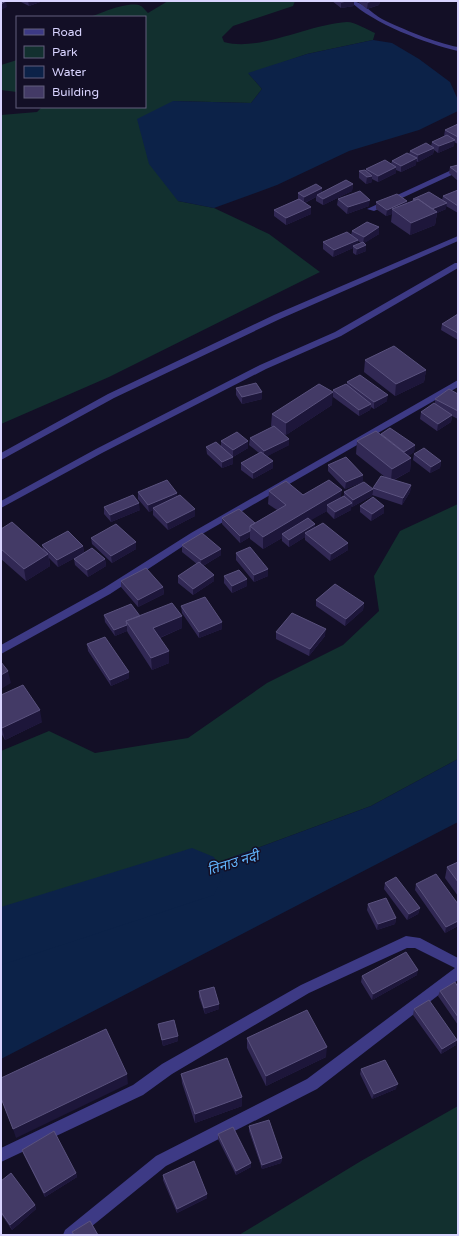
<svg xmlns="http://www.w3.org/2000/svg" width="459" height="1236" viewBox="0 0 459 1236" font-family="'Varela Round','Noto Sans Devanagari',sans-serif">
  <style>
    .green { fill: #12302f }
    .water { fill: #0c2248 }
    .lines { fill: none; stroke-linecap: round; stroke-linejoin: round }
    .river { fill: #0c2248; fill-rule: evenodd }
    .minor { fill: #3d3a85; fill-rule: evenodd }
    .tertiary { fill: #3d3a85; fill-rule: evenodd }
    .wall { fill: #312854; fill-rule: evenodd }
    .shaded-wall { fill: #1d163a }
    .building { fill: #433a66; stroke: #5a527e }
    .labels { text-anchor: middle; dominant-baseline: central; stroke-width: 3; stroke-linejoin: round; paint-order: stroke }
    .water-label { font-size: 14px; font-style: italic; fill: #62b6ff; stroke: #130f26 }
  </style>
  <rect width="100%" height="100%" fill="#130f26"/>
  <path class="green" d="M168,1H295L293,6L233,26L222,37L224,42C260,52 309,24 347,22C355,22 368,30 375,33L373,40L307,54L249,74L262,89L251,103L173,101L178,201L214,208L269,234L320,272L109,377L1,424V115L37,112L42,107H145V17H90C101,13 130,0 141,6C143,7 146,11 148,13Z
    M17,60V92L1,90V65Z
    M458,504V759L371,806L1,943V751L49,731L95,753L188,738L267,683L343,645L379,611L374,576L400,531Z
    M458,1106V1235H239L361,1161Z"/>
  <path class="water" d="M373,40L392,43L419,59L450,82L458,100V111L419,130L349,151L277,185L214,208L178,201L149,164L137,119L173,101L251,103L262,89L248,73L307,54Z
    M458,759V822L1,1059V943L371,806Z"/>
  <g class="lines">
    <path class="river" d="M192,848L214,857L223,876L214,895L1,965V907Z"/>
    <path class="minor" d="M350,1C363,1 371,13 382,19C402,29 436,43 458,47V51C427,44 372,23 350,1Z
      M458,167V172L374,211L367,209Z
      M455,263H458V268L341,336L266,369L102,453L1,508V501L96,449L260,365L335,332Z
      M458,380V387L197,537L110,594L1,654V645L104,588L191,533Z
      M406,936L420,938L458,958V980L317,1089L166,1166L81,1235H63L65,1230L156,1156L307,1079L455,968L415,948H407L309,993L172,1074L143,1095L1,1162V1148L133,1085L162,1064L301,985Z"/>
    <path class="tertiary" d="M458,236V241L280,319L114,398L1,460V453L108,394L274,315Z"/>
  </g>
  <path class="wall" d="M19,1H43L29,6Z
    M332,1H354V6L341,8Z
    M357,1H380L379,5L367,9Z
    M458,124V144L454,142V146L438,153L434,150L433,154L418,162L416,161V165L401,172L396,170V173L378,182L372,179V182L366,184L359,178V171H366V169L391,164L392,161L409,154L410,151L431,146L432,142L444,136L445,130Z
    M458,165V181L449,173L450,167Z
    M353,184L352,191L323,205L316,201V197L305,203L311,214L286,225L274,216V210L298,199V193L322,192Z
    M458,190V213L446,206V209L437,213L435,225L410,235L391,222L392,214L386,216L376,209V202L407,201V204L412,202L413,199L442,200L443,196Z
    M338,199L369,206L347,214L337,205Z
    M352,231L379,234L364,243L366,251L356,255L353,253V248L333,257L323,249V242L351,235ZM358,241L361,243L357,244Z
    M458,314V340L441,330L442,324Z
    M365,360L426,370L424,382L395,396L364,372Z
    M347,382L387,401L374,409L371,407L370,410L359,416L333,397V390L347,385Z
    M236,388L262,399L242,404L236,395Z
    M458,394V419L452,416L451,422L437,431L420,419L421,412L435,403V399Z
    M332,405L286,435L284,434L289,445L267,456L273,461V468L253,479L241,470V463L259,453L249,445L250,438L272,427L271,426L272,414Z
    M381,434L415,445L414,452L408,456L411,458L410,471L394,480L411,485L410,492L402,505L372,495L373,488L385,477L356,454L357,441Z
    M221,441H248V448L233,457V464L222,468L207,454L206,447L221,446Z
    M414,454L441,461L440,468L430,473L413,460Z
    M328,465L363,482L345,489L328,471Z
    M269,491L341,498L344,496V492L372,496L352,507L351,506V510L334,519L327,512V511L310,520L315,524V527L348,543V550L330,561L305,540V537L289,547L282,541V538L263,549L250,539V537L240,543L222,524V518L255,523L277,510L268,504Z
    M138,492L177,496L195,516L168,530L153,515V510L149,512L138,499Z
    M360,506H384V513L371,521L360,512Z
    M104,507L140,510L111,522L104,514Z
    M1,529L43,549L42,545L83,546L84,553L58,567L49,558L50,566L26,581L1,559Z
    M91,538L136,549L112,563L92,544Z
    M182,545L221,549V555L203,566L214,581L193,595L178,583V576L197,564L182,552Z
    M236,553L268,576L254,582L236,560Z
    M74,559H105L106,566L88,577L75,565Z
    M224,576L247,586L232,593L224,583Z
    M121,581L163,587L164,594L138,607L121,587Z
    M316,600L364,603L363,610L345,626L316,606Z
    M181,606L222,629L199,638L182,613Z
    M104,615L140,616L182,628L160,638L169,663L152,670L128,633L127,631L115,636L105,622Z
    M276,632L325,636L309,656L276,639Z
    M87,644L129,678L111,686L88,651Z
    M1,695L42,722L5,740L1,733Z
    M458,862V896L445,878L447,867Z
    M385,883L420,908L418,914L407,920L384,889Z
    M416,884L458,904V926L445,933L415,890Z
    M368,904L396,918L395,924L377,930L367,910Z
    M417,975L372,1000L361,982L362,976Z
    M458,987V1025L438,996L440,991Z
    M199,991L219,1004V1009L205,1014L199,997Z
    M414,1009L456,1045L441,1054L413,1015Z
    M158,1024L178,1041L163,1046L159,1030Z
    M247,1038L326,1057L266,1086L247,1048Z
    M361,1069L396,1089L372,1099L360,1074Z
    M181,1074L242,1106L195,1123L182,1083Z
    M249,1126L282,1158L281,1163L262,1169L249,1131Z
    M218,1134L251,1167L236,1175L218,1139Z
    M22,1150L76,1173L77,1177L45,1197L24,1155Z
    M163,1175L207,1194V1198L177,1213L163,1180Z
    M1,1181L35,1205L36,1209L12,1230L1,1214Z"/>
  <path class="shaded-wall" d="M6,1L7,7L1,10V4Z
    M28,1H43L29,6Z
    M348,1H354V6L341,8V2Z
    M373,1H380L379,5L367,9L368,2Z
    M455,140L454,146L438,153L439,146Z
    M434,148L433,154L418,162V155Z
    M417,158L416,165L401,172V166Z
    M396,167V173L378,182V176Z
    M372,176V182L366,184L367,177Z
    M353,184L352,191L323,205V199Z
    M322,188V194L317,195L316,197L304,203V197Z
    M370,200L369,206L347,214L348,207Z
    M407,201V207L392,209V214L386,216L387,210Z
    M447,203L446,209L437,213L435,225L410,235L411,223L430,210Z
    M311,207V214L286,225V218Z
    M379,227V234L363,244L364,237Z
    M358,240L357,246H353V248L333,257L334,250Z
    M366,245V251L356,255L357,249Z
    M426,370L424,382L395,396L396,384Z
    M262,392V399L242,404V397Z
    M333,392L332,405L286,435V423Z
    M388,395L387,401L374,409V402Z
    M371,404L370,410L359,416V410Z
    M452,415L451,422L437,431L438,424Z
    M289,439V445L264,458V451Z
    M248,441V448L233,457V450Z
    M415,445L414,452L402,460V453Z
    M233,457V464L222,468V462Z
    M411,458L410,471L391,481L392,469Z
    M273,461V468L253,479V473Z
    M441,461L440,468L430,473L431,467Z
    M363,475V482L345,489L346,482Z
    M411,485L410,492L402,505L403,498Z
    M373,489L372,496L352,507L353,500Z
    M342,490L340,502L327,505V511L284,536L282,534V538L263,549V537Z
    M177,493L178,500L153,508V510L149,512L148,505Z
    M139,503L140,510L111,522L110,515Z
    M352,503L351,510L334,519L335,512Z
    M384,506V513L371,521L372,514Z
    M195,509V516L168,530L167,523Z
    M315,524V531L305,533V537L289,547V540Z
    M250,531V537L240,543V536Z
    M136,542V549L112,563L111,556Z
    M348,543V550L330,561L331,554Z
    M83,546L84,553L58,567L57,560Z
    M221,549V555L201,567V560Z
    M48,554L50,566L26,581L24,569Z
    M105,559L106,566L88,577L87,570Z
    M268,569V576L254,582V575Z
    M214,575V581L193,595V589Z
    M247,579V586L232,593V586Z
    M163,587L164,594L138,607V600Z
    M364,603L363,610L345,626L346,619Z
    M182,616V628L154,640L153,628Z
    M222,622V629L199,638V632Z
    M127,625V631L115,636L114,630Z
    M326,629L325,636L309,656L310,649Z
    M169,651V663L152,670L151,658Z
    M8,671L11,683L1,689V675Z
    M129,672V678L111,686L110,680Z
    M40,710L42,722L5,740L2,728Z
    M420,908L418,914L407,920L409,914Z
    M396,918L395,924L377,930L378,924Z
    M458,921V926L445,933L446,927Z
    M418,970L417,975L372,1000L373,994Z
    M219,1004V1009L205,1014L204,1008Z
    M178,1036V1041L163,1046L162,1040Z
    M457,1040L456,1045L441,1054L442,1049Z
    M327,1047L326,1057L266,1086V1076Z
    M127,1074L128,1084L16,1138L13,1129Z
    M398,1084L396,1089L372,1099L374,1094Z
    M242,1097V1106L195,1123V1114Z
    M282,1158L281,1163L262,1169V1165Z
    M251,1163V1167L236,1175V1171Z
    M76,1173L77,1177L45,1197L44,1193Z
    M207,1194V1198L177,1213V1209Z
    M35,1205L36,1209L12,1230L10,1225Z"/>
  <path class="building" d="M1,1H6L1,4Z
    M340,1H348L341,2Z
    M366,1H373L368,2Z
    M458,124V137L445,130Z
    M447,135L455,140L439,146L432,142Z
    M426,143L434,148L418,155L410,151Z
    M407,153L417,158L401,166L392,161Z
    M385,160L396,167L378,176L366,169Z
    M458,165V173L450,167Z
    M365,170L372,176L367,177L359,171Z
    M346,180L353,184L323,199L317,195Z
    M316,184L322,188L304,197L298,193Z
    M458,190V206L443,196Z
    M360,191L370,200L348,207L338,199Z
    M429,192L447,203L432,209L418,199L415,200L413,199Z
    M397,194L407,201L387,210L376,202Z
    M299,199L311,207L286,218L274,210Z
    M418,199L437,212L411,223L392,209Z
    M367,222L379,227L364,237L352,231Z
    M347,232L358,240L334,250L323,242Z
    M363,242L366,245L357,249L353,246Z
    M458,314V333L442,324Z
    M394,346L426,370L396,384L365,360Z
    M360,375L388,395L374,402L347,382Z
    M256,383L262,392L242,397L236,388Z
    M319,384L333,392L286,423L272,414Z
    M346,384L371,404L359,410L333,390Z
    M449,389L458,394V411L435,399Z
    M434,403L452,415L438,424L421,412Z
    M274,426L289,439L264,451L250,438Z
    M390,428L415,445L404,452L381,434Z
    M376,431L411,458L392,469L357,441Z
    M237,432L248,441L233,450L221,441Z
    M216,442L233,457L222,462L206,447Z
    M424,448L441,461L431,467L414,454Z
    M261,452L273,461L253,473L241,463Z
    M346,457L363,475L346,482L328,465Z
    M381,476L411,485L403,498L373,488Z
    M167,480L177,493L148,505L138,492Z
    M329,480L342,490L263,537L250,526L286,505L269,491L286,481L303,495Z
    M364,482L373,489L353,500L344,492Z
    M133,495L139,503L110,515L104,507Z
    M180,495L195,509L167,523L153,508Z
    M344,496L352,503L335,512L327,505Z
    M373,497L384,506L372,514L360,506Z
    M239,509L255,523L250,526V531L240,536L222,518Z
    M308,518L315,524L289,540L282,534Z
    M12,522L48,554L24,569L1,549V529Z
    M323,523L348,543L331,554L305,533Z
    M116,524L136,542L111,556L91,538Z
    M68,531L83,546L57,560L42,545Z
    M202,533L221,549L201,560L182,545Z
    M250,547L268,569L254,575L236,553Z
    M92,548L105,559L87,570L74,559Z
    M199,562L214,575L193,589L178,576Z
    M146,568L163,587L138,600L121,581Z
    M239,570L247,579L232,586L224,576Z
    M335,584L364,603L346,619L316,600Z
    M205,597L222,622L199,632L181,606Z
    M172,603L182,616L153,628L169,651L151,658L126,621Z
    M131,604L140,616L126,621L127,625L114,630L104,615Z
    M292,613L326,629L310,649L276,632Z
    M105,637L129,672L110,680L87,644Z
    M1,662L8,671L1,675Z
    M23,685L40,710L2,728L1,726V695Z
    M458,862V882L447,867Z
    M436,874L458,904V921L446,927L416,884Z
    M396,877L420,908L409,914L385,883Z
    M386,898L396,918L378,924L368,904Z
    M406,952L418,970L373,994L362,976Z
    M455,982L458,987V1017L440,991Z
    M214,987L219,1004L204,1008L199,991Z
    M429,1000L457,1040L442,1049L414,1009Z
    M307,1010L327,1047L266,1076L247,1038Z
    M174,1020L178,1036L162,1040L158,1024Z
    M106,1029L127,1074L13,1129L1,1098V1078Z
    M227,1058L242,1097L195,1114L181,1074Z
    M385,1060L398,1084L374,1094L361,1069Z
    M269,1120L282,1158L262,1165L249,1126Z
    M233,1127L251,1163L236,1171L218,1134Z
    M54,1131L76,1173L44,1193L22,1150Z
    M194,1161L207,1194L177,1209L163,1175Z
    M11,1173L35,1205L10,1225L1,1212V1181Z
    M90,1221L98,1235H74L72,1232Z"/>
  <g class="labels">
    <g class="water-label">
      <text transform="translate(233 863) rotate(-17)">तिनाउ नदी</text>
    </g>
  </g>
  <rect width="459" height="1236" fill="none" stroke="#d9d4ff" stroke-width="4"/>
  <rect x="16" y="16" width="130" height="92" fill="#130f26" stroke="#625e7d"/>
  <rect x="24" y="29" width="20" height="6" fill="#3d3a85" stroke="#625e7d"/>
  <text x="52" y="36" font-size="12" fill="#d9d4ff">Road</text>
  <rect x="24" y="46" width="20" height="12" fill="#12302f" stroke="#625e7d"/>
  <text x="52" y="56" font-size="12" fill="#d9d4ff">Park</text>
  <rect x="24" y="66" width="20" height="12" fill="#0c2248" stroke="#625e7d"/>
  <text x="52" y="76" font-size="12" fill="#d9d4ff">Water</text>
  <rect x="24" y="86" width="20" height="12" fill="#433a66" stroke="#625e7d"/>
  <text x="52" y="96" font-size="12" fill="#d9d4ff">Building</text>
</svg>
